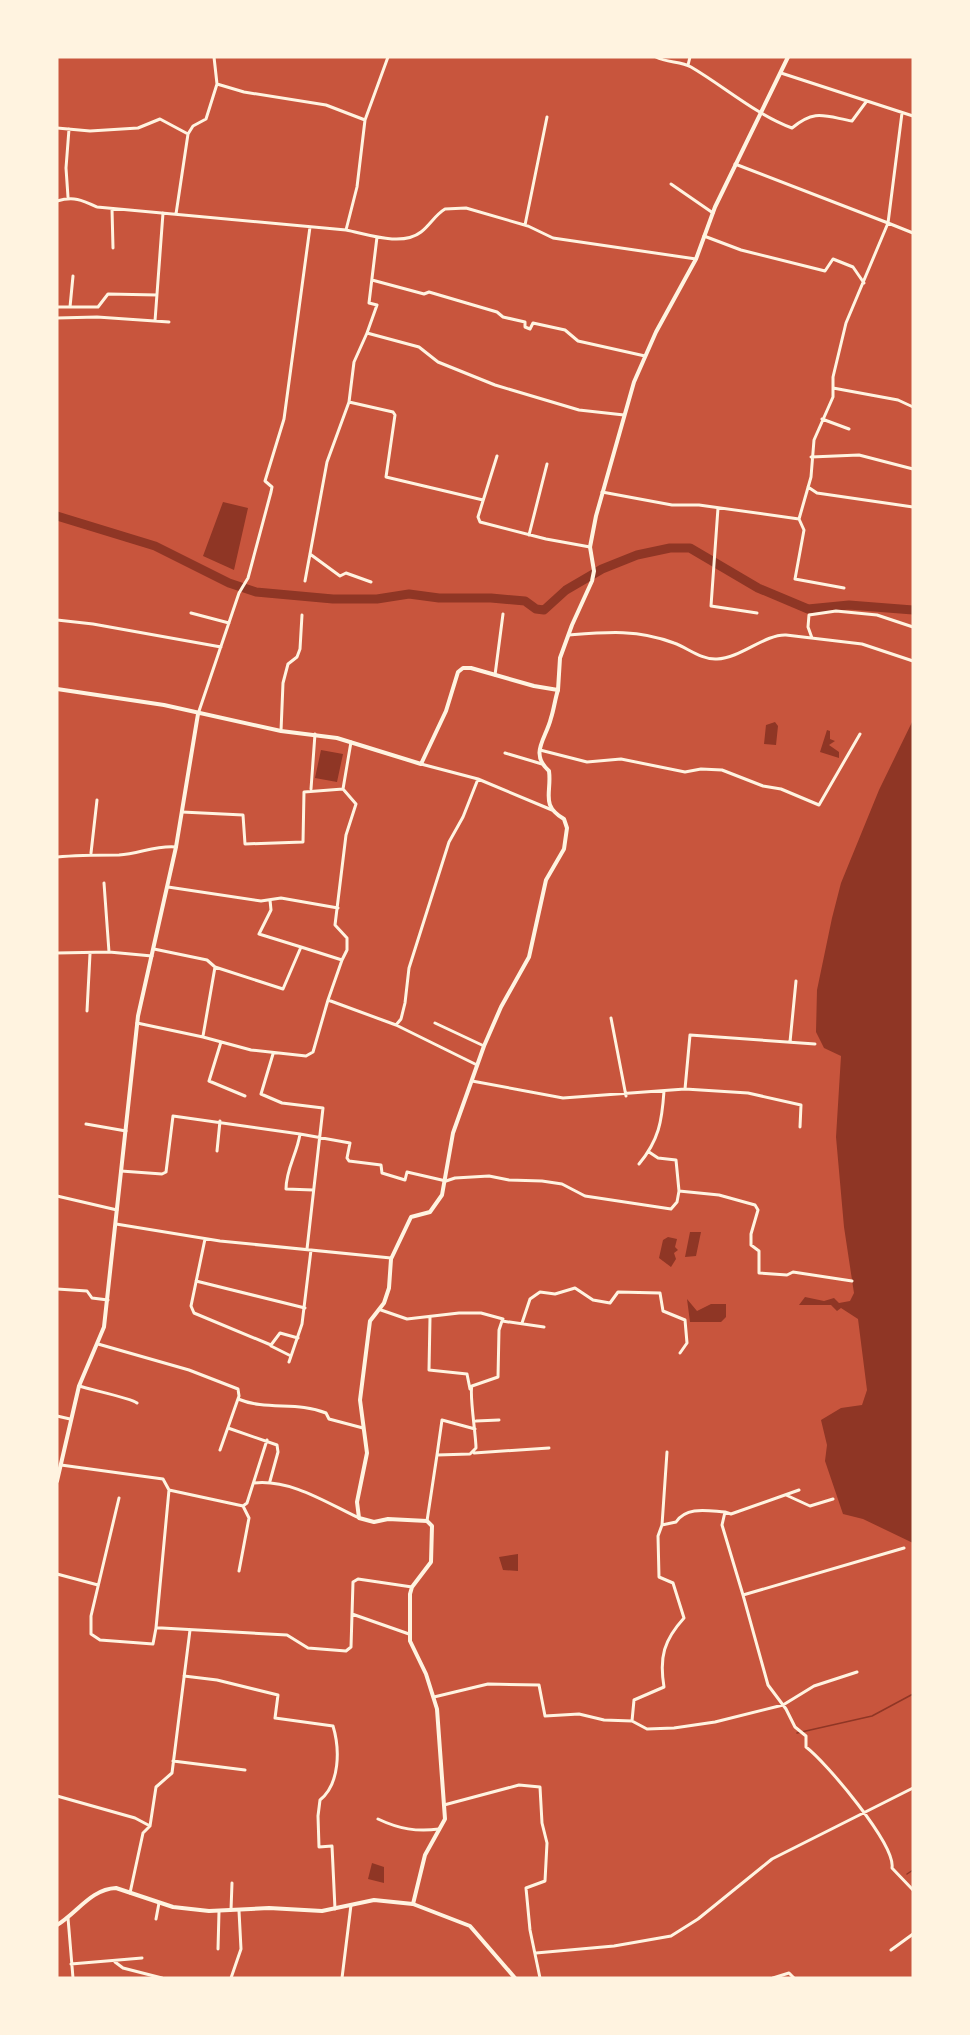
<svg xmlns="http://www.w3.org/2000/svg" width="970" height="2035" viewBox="0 0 970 2035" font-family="'Exo 2',sans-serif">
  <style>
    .water { fill: #8f3625 }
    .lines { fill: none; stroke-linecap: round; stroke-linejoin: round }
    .stream { stroke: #8f3625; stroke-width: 1.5 }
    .river { stroke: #8f3625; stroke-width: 9 }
    .minor { stroke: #fff3e0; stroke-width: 3 }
    .tertiary { stroke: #fff3e0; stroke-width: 4 }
    .secondary { stroke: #fff3e0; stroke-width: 4 }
  </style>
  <rect width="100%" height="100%" fill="#c8553d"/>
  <path class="water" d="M223,502L248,508L234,570L203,556Z
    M913,720V1543L863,1519L843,1514L825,1461L827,1445L821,1420L841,1408L862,1405L867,1390L858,1319L841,1308L837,1311L831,1305H799L805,1297L824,1301L834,1298L839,1303L850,1301L854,1293L844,1227L836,1137L841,1056L824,1048L816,1032L817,990L832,918L841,883L879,790Z
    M775,722L778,726L776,745L764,744L766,725Z
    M827,730L830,731V739L835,741L829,745L839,752V758L820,752Z
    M321,750L343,754L337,782L315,778Z
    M690,1232H701L696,1256L685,1257Z
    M668,1237L677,1239L675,1247L678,1250L674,1253L676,1259L671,1267L659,1258L663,1240Z
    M687,1299L697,1311L711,1304H726V1317L721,1322H690Z
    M518,1554V1571L503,1570L499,1557Z
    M372,1863L384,1867V1883L368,1879Z"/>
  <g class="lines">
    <path class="stream" d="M797,1733L872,1716L913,1694
      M907,1874L913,1870"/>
    <path class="river" d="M57,516L155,546L229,583L256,592L333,599H377L409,594L439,598H491L525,601L536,609L544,610L566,590L602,569L637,555L670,548H690L758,588L808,609L849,605L913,610"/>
    <path class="minor" d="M214,57L217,84
      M656,57C667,63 681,61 691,67C725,87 755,114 792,128C815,109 824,116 852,121L866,102
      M688,65L690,57
      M781,73L913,116
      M902,113L888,223L913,233
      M365,120L388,57
      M57,128L90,131L138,128L160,119L188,134
      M671,184L713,213
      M68,197L66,168L69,129
      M57,201C74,196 82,200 97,207L346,230C367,234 402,247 421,232C430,225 435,215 445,209L466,208L528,226L553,238L696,259
      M112,209L113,248
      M176,214L188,134L193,126L206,119L217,84L244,92L326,105L365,120L357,187L346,230
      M525,225L547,117
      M704,236L741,250L825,271L833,259L853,267L864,283
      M372,280L424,294L429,292L497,312L503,317L525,322V327L530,329L533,323L565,330L578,341L645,356
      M57,307H98L108,294L157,295
      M70,307L73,276
      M57,318L97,317L169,322
      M155,321L163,213
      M367,333L377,305L369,303L377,237
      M833,388L898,400L913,407
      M349,402L393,412L395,415L386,477L483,500
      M822,419L849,429
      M497,456L478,517L480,522L546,539L590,547
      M811,457L859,455L913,469
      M808,487L817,493L913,507
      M602,492L672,505H699L799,519L811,477L814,440L833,397V377L846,323L888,223L735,164
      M718,508L711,606L757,613
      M799,519L804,530L795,579L844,588
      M529,535L547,464
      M310,554L340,576L346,573L371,582
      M305,581L327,462L349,402L354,362L367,333L419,347L438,362L495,385L579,410L624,415
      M191,613L229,623
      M57,620L93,624L221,647
      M569,635C606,632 638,629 674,643C688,648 701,660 717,659C741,658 765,634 786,635L862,644L913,661
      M812,638L808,627L809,615L836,611L877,615L913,627
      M495,675L503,614
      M198,714L239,593L248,578L271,492L272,487L265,481L284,419L310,227
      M281,731L283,683L288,664L297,657L300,649L302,615
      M540,750L587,762L621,759L685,772L701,769L722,770L763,786L781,789L819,805L860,734
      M505,753L542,764
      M421,764L478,779L552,810
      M311,789L315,734
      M343,789L351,742
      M182,812L243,815L245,844L303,842L304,792L343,789L356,804L346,835L335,925L347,938V950L342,960
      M91,853L97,800
      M57,857C78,855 98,855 119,855C139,854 156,845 176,847
      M104,883L109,952
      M168,887L261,901L281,898L338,908
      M270,900L271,910L259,934L301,947
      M154,949L207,960L215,967L283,989L301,947L342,960L328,1000L396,1025L477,1065
      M57,953L109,952L152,956
      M87,1011L90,954
      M611,1018L626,1096
      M137,1023L203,1037L251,1050L306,1056L313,1052L328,1000
      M435,1023L484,1046
      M396,1025L401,1019L405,1003L409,968L449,842L463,817L478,779
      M203,1036L215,967
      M221,1042L209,1081L245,1096
      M790,1042L796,981
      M273,1054L261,1094L282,1103L323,1108L307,1249
      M472,1081L563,1098L685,1089L690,1035L815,1044
      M685,1089L748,1093L801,1105L800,1127
      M86,1124L126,1131
      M217,1151L220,1121
      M649,1152L658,1158L676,1160L679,1191
      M639,1164C659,1140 662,1121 664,1091
      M121,1171L162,1174L166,1172L173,1116L300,1134
      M313,1190L286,1189C286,1169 297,1154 300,1134L350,1143L347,1158L349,1161L381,1165L382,1173L405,1180L407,1172L446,1181L455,1178L489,1176L509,1180L542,1181L562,1184L585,1196L671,1209L677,1202L679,1191L719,1195L755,1205L758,1210L751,1234V1245L759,1251V1273L787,1275L793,1272L852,1281
      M57,1196L117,1210
      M116,1224L220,1241L391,1258
      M205,1239L191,1306L194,1313L271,1345L280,1333L298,1338
      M196,1281L305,1308
      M57,1289L87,1291L92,1298L108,1300
      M381,1310L407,1319L459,1313H481L503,1319
      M430,1318L429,1370L467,1374L470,1389
      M522,1323L530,1299L540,1292L555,1294L575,1288L593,1300L610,1303L618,1292L660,1293L663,1311L685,1320L687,1343L680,1353
      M98,1344L189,1370L238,1389L239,1396L220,1450
      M271,1346L291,1356
      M289,1362L302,1324L311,1250
      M79,1386C91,1390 131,1398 137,1403
      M238,1399C267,1411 297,1401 326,1413L329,1419L363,1428
      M57,1416L70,1419
      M476,1421L499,1420
      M228,1428L277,1445L278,1452L270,1481
      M474,1453L549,1448
      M437,1455L442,1420L475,1429
      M61,1465L163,1479L169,1490L243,1506L247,1503L267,1440
      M254,1483C291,1479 327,1503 359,1518
      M786,1495L810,1506L833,1499
      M119,1498L91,1616V1634L100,1640L153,1644L156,1628H162L287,1635L308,1648L346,1651L351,1647L353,1582L358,1579L412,1587
      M427,1521L437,1455L470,1454L476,1448C476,1435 469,1393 472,1386L498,1377L499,1330L502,1321L544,1327
      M662,1525L667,1452
      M904,1548L743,1595L768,1685L786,1709L795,1727L806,1736V1747C826,1762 896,1845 892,1868L913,1890
      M239,1571L249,1518L243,1506
      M57,1574L98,1585
      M743,1595L722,1525L725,1512L731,1514L799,1490
      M352,1614L409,1634
      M156,1628L169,1490
      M184,1676L217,1680L278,1695L275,1718L333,1726C340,1749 340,1784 320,1800L318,1816L319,1847L332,1846L335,1909
      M434,1697L488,1684L539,1685L545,1716L579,1714L604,1720L632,1721L647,1729L674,1728L715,1722L783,1705L814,1686L857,1672
      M632,1721L634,1700L664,1687C659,1657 664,1640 684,1618L673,1583L659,1577L658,1536L662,1525L676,1522C687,1506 708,1511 725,1512
      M173,1761L245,1770
      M57,1796L135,1818L150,1826L143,1833L130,1893
      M444,1805L519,1785L540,1787L542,1823L547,1843L545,1881L526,1888L530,1930L540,1978
      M378,1819C399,1829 417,1832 439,1829
      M150,1826L156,1787L172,1773L190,1630
      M231,1910L232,1883
      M68,1918L73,1978
      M156,1919L159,1903
      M218,1949L219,1912
      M891,1950L913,1934
      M536,1953L614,1946L671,1936L698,1919L772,1859L913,1788
      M115,1962L123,1968L162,1978
      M71,1964L142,1958
      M231,1978L241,1949L239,1911
      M342,1978L351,1905
      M773,1978L789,1973L794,1978"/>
    <path class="tertiary" d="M413,1904L425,1855L445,1819L437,1709L426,1674L410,1641V1594L412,1587L431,1562L432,1526L427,1521L388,1519L374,1522L359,1518L357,1502L367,1453L360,1400L370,1321L384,1303L389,1288L391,1259L411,1217L430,1212L442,1195L453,1133L484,1046L501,1007L529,957L546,880L564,849L567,828L564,819C540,805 552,793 549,771C529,753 546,739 551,718C554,709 555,699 558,690"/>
    <path class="secondary" d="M57,689L164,705L281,731L337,738L421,764L446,711L458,672L463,668H471L534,686L558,690L560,658L572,625L592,581L594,571L590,547L596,516L634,382L656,332L696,259L715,207L788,57
      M57,1481L79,1386L104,1327L138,1016L176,847L198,714
      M57,1925C77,1913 91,1889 116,1888L173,1907L209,1911L269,1908L322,1911L374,1900L413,1904L470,1926L515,1978"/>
  </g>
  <rect width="970" height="2035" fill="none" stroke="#fff3e0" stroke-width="117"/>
</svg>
